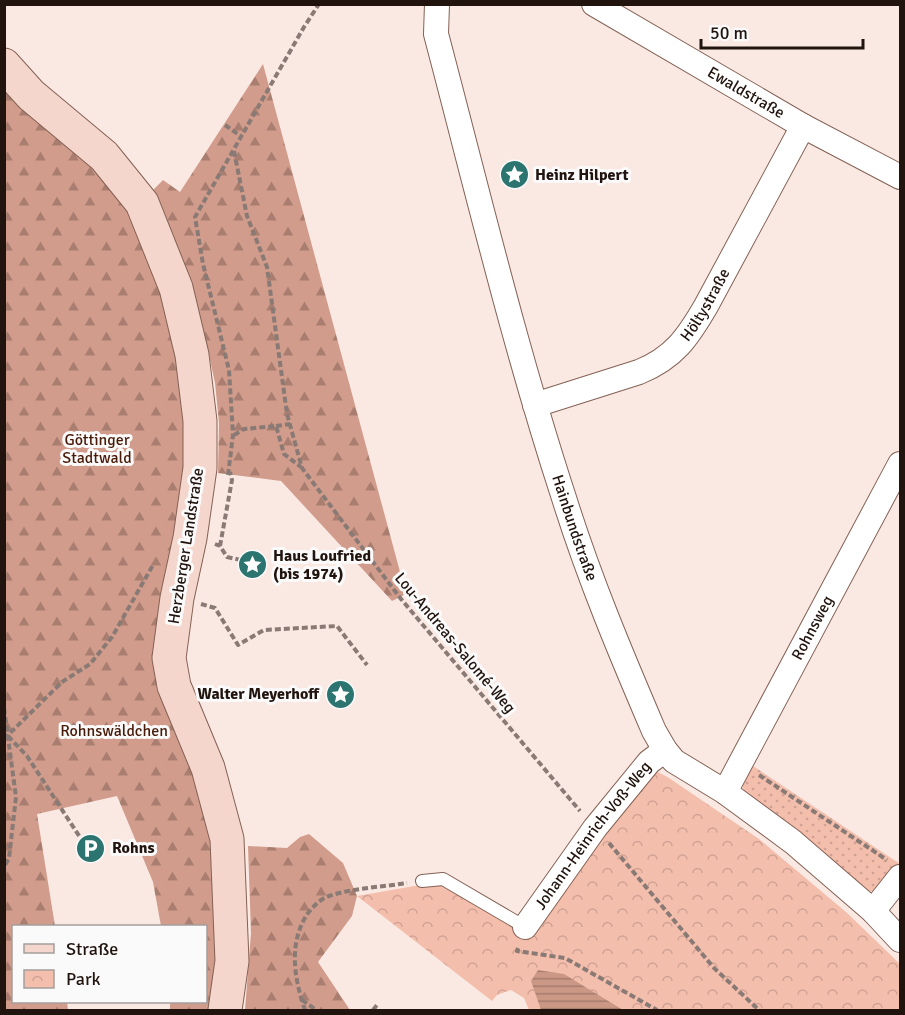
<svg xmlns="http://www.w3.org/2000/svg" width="905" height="1015" viewBox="0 0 905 1015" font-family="Signika,sans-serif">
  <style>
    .grass { fill: url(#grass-dots) }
    .forest { fill: url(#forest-firs) }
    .park { fill: url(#park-crowns) }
    .water { fill: url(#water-rules) }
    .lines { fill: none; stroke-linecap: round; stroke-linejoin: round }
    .lane-casing { stroke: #846155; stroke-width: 14 }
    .street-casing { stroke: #846155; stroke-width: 26 }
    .secondary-casing { stroke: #846155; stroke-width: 35 }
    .path { stroke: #897a75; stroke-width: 4; stroke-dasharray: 6 3; stroke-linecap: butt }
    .lane { stroke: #fff; stroke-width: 12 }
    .street { stroke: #fff; stroke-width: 24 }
    .secondary { stroke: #f5d6cc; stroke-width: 33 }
    .labels { text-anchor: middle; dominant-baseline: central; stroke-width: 6; stroke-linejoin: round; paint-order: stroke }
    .street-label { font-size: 16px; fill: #21140f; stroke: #fafafa }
    .poi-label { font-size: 16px; font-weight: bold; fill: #21140f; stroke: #fafafa; text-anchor: start }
    .park-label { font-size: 16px; fill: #4a1a08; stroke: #fafafa }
  </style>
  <defs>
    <pattern id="grass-dots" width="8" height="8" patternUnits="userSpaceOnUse" patternTransform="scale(1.5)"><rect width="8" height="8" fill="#f4beac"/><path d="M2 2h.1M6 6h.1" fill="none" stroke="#d1a293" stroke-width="1.8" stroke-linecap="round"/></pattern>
    <pattern id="forest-firs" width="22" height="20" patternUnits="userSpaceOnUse" patternTransform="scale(1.5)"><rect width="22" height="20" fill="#d19c8b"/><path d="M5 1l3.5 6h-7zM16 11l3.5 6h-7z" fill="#a97e70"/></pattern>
    <pattern id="park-crowns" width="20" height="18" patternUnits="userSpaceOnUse" patternTransform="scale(1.5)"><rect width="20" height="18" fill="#f4beac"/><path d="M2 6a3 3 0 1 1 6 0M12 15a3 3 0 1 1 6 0" fill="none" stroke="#d1a293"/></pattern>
    <pattern id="water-rules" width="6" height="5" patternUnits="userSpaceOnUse" patternTransform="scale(1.5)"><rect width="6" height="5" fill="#cc9886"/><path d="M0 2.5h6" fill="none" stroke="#a57b6c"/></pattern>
  </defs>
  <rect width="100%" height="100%" fill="#fae9e3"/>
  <path class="grass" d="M750,764L900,864V869L880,890L865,892L745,794L742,784Z"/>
  <path class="forest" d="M263,64L406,594L392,601L281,481L218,473L219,423L215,383L206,341L173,235L152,191L163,180L180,192Z
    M4,75L135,211L166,289L190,446L171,581L218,834L217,959L212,1010H170V1002H206V926H161L153,882L117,796L37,814L55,926H14V1002H67L68,1010H5Z
    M309,834L343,863L357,896L352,916L318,962L350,1010H245L251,933L248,846L287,848L300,837Z"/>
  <path class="park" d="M650,772H658L669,778L759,839L846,912L900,964V1010H529L524,998L511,990L497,995L492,1001L357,896L437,882L529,933Z"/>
  <path class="water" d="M538,970L564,974L623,1010H541L531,981Z"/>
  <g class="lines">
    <defs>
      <path id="lane" d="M422,881L443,879L525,927"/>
      <g id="street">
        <path id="s1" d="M437,4L436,34C477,189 514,345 564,498C589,578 621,654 654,731L665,750L674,761L725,792L793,842L873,911L900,940"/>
        <path id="s2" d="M594,4L803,126L900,177"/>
        <path id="s3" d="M535,405L639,372C674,358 688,337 706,306L803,126"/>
        <path id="s4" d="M725,792L900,464"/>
        <path d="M873,911L900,877"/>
        <path id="s5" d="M525,927L595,828L649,762L665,750"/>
      </g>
      <path id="secondary" d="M4,65L31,95L104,156L142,203L176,288L192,355L200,421V468L190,538L177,598L169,658L174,686L208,768L227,839L232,961L225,1010"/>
    </defs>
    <use href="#lane" class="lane-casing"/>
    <use href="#street" class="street-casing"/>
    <use href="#secondary" class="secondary-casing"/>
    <path class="path" d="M225,125L242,137
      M234,151L247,216L267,267L287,414L302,468L401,599L580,811
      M276,426L290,424
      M234,435L244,429L276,426L284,454L301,467
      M228,475L233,435L229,370L203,264L195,217L304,27L319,4
      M215,544L220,546L227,557L264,565
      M220,546L232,480L230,472
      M201,604L215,608L238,645L264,630L337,626L367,665
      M4,708L16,797L9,858L4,867
      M8,736L27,756L85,845
      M4,739L62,682L90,664L112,637L153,565
      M759,775L887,860
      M609,843L714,968L759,1010
      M518,948L517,951L565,958L657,1010
      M302,1000L316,1010
      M305,1010C294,978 288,943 308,913C314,906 320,899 329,896C353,888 382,887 407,883
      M373,1010L377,1005"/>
    <use href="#lane" class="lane"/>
    <use href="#street" class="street"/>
    <use href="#secondary" class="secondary"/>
  </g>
  <defs>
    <symbol id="sight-disc" viewBox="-11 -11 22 22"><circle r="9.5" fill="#2b7470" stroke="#fafafa"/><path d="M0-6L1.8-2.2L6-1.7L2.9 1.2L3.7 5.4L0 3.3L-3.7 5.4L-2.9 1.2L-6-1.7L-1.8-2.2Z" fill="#fff"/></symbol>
    <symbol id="parking-disc" viewBox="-11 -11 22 22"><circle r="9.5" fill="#2b7470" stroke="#fafafa"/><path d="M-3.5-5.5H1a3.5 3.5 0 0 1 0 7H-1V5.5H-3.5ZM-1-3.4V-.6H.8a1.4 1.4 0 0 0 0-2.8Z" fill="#fff"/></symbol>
  </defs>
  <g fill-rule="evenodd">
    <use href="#sight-disc" x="498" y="158" width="33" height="33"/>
    <use href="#sight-disc" x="236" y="548" width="33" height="33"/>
    <use href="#sight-disc" x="324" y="678" width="33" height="33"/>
    <use href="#parking-disc" x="74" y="832" width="33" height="33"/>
  </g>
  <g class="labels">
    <g class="street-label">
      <text stroke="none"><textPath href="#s2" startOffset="176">Ewaldstraße</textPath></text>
      <text stroke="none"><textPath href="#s3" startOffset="206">Höltystraße</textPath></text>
      <text stroke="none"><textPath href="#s1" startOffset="543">Hainbundstraße</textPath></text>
      <text transform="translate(186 546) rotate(-81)">Herzberger Landstraße</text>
      <text stroke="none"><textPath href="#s4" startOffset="186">Rohnsweg</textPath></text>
      <text transform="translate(455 643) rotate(50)">Lou-Andreas-Salomé-Weg</text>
      <text stroke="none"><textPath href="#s5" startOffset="114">Johann-Heinrich-Voß-Weg</textPath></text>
    </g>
    <g class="poi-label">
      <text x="535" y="175">Heinz Hilpert</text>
      <text x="273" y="556">Haus Loufried<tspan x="273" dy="18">(bis 1974)</tspan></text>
      <text x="319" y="694" text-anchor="end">Walter Meyerhoff</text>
      <text x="112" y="848">Rohns</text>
    </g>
    <g class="park-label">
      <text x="97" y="440">Göttinger<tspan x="97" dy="18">Stadtwald</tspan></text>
      <text x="114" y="731">Rohnswäldchen</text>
    </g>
  </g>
  <rect width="905" height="1015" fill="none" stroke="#21140f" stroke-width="12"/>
  <rect x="12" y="925" width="195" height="78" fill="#fafafa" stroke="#a39e9c" stroke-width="1.5"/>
  <rect x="24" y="944" width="30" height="9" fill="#f5d6cc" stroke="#a39e9c" stroke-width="1.5"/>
  <text x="66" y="955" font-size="18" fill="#21140f">Straße</text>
  <rect x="24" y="970" width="30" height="18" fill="url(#park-crowns)" stroke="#a39e9c" stroke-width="1.5"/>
  <text x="66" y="985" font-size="18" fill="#21140f">Park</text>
  <path d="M701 39v9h162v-9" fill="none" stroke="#21140f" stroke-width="3"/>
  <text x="710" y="39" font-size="18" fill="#21140f" stroke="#fafafa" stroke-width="4.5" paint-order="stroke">50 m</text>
</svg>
